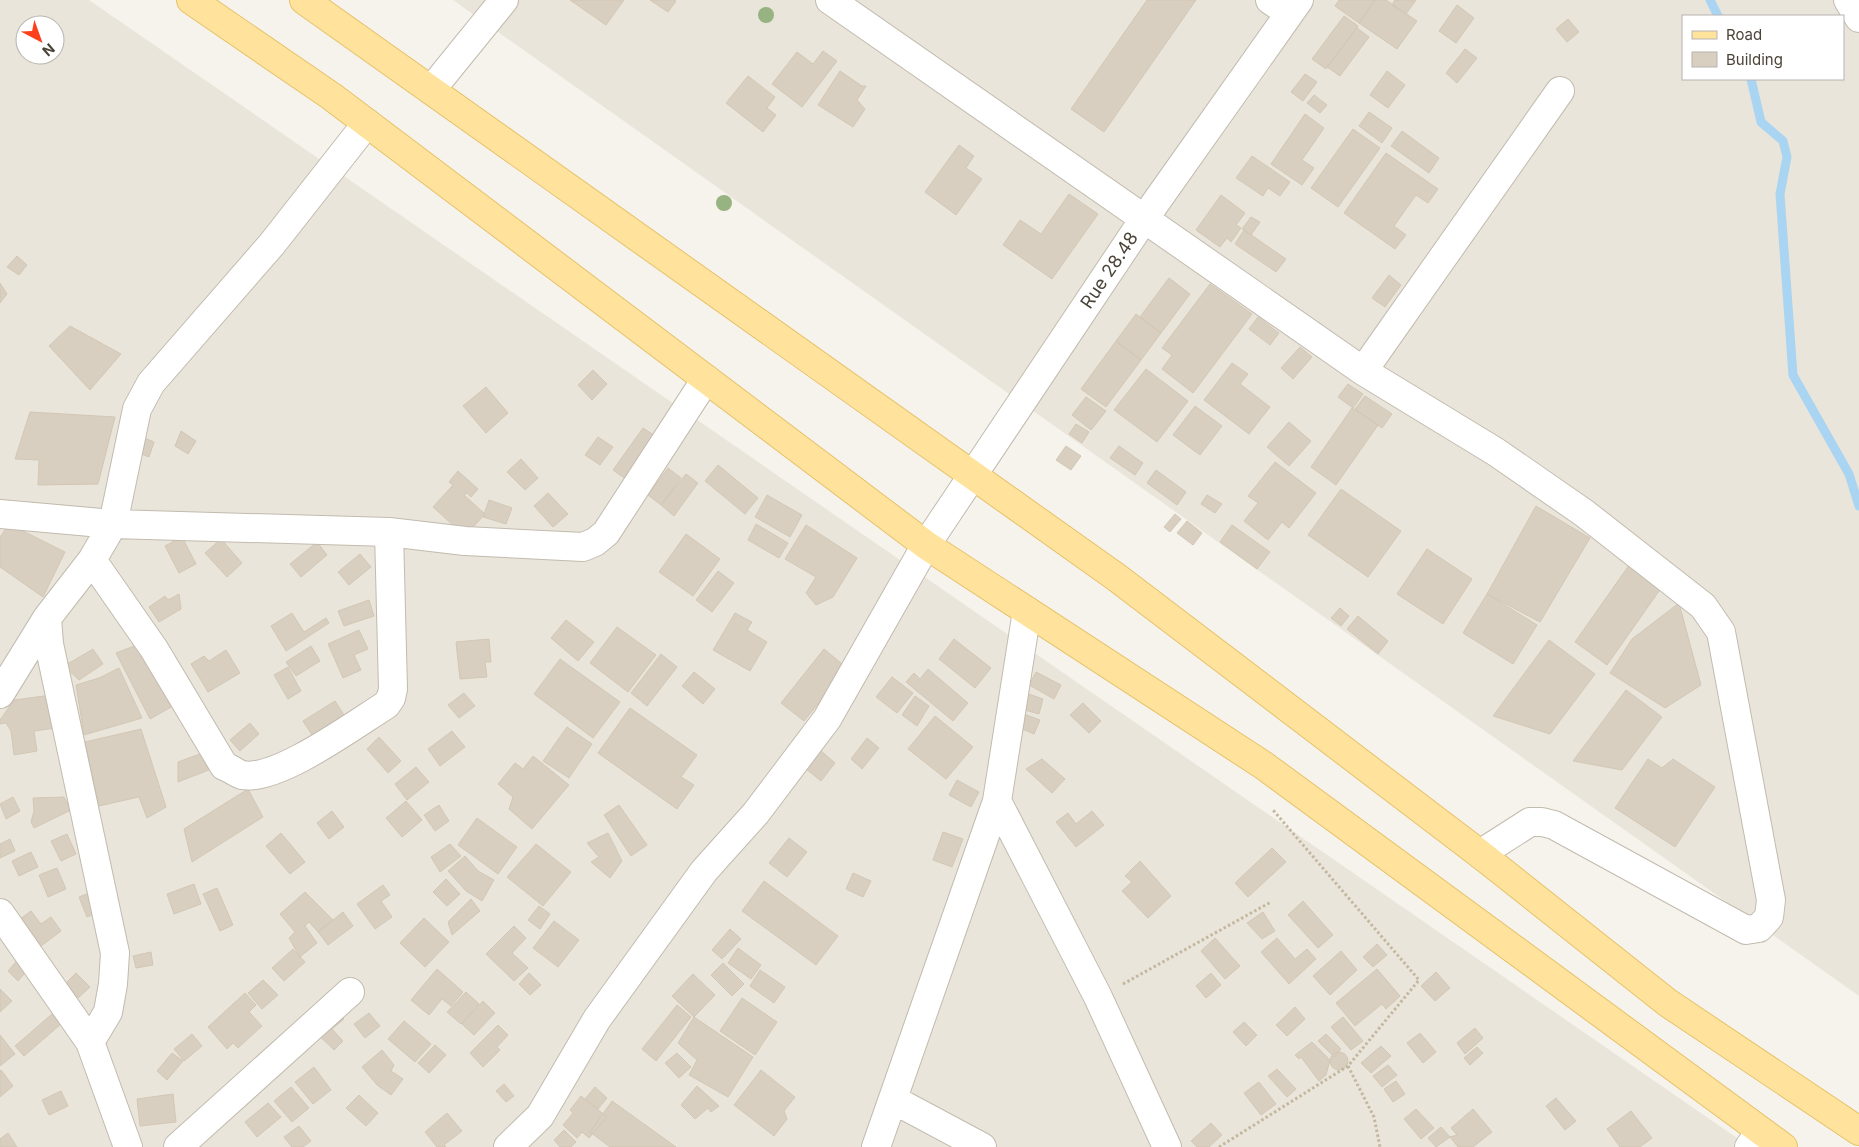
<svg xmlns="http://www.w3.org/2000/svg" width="1859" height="1147" viewBox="0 0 1859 1147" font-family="Inter,sans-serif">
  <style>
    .residential { fill: #eae5da; fill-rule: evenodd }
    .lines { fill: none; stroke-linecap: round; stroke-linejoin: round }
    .stream { stroke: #a9d4f2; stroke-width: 9 }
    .building { fill: #d8cfc1; stroke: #d3c7b4 }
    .minor-casing { stroke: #c2bbae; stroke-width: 30 }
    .major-casing { stroke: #e6c16a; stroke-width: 30 }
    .path { stroke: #c4b79f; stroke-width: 3; stroke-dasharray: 2.5 2.5; stroke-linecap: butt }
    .minor { stroke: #fff; stroke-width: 28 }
    .major { stroke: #ffe39c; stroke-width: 28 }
    .tree { fill: #97b381 }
    .labels { text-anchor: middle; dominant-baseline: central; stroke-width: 4.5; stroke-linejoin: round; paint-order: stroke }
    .street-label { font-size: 18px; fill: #4b4439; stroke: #fff }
  </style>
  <rect width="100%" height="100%" fill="#f6f3ec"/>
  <path class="residential" d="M0,0H89L1750,1147H0ZM25,25H55V55H25Z
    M453,0H1859V996L1780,940ZM1683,16H1843V79H1683Z"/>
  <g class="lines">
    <path class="stream" d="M1710,0L1718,16
      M1751,79L1761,122L1783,141L1787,157L1780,194L1793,375L1849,474L1859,506"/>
  </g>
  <path class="building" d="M570,0H624L606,25Z
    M650,0H674L676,1L668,12Z
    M1147,0H1196L1104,132L1071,109Z
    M1339,0H1375L1359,23L1335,6Z
    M1375,0H1386L1417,21L1397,49L1359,23Z
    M1395,0H1416L1406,14L1392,5Z
    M1457,5L1474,18L1456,43L1439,31Z
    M1344,16L1358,26L1326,69L1312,59Z
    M1568,19L1579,32L1567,42L1556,29Z
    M1357,28L1369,37L1340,76L1327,67Z
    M1465,49L1477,58L1457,83L1446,73Z
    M823,51L837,61L802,107L772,84L797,52L813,64Z
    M840,71L862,86H866L857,100L865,109L853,127L818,105Z
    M1387,71L1405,85L1388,108L1370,95Z
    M1305,74L1317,82L1303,101L1291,92Z
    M748,76L775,97L767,108L776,115L763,132L726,103Z
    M1314,95L1327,105L1320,113L1307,103Z
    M1369,112L1392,128L1382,143L1359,126Z
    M1305,114L1324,128L1302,160L1314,168L1302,185L1271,164Z
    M1353,129L1380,148L1338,207L1311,188Z
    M1402,131L1439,158L1429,173L1391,146Z
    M959,145L974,156L966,168L982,179L956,215L925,192Z
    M1386,153L1438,189L1428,203L1416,195L1394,226L1406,235L1395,249L1344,213Z
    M1252,156L1290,182L1280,196L1268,188L1263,196L1236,178Z
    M1069,194L1098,214L1052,279L1003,245L1020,220L1041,234Z
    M1221,195L1245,213L1236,225L1241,228L1231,242L1227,238L1220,247L1196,230Z
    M1251,217L1260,222L1251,235L1242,229Z
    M1244,230L1286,259L1276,272L1235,244Z
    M17,256L27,265L19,275L7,267Z
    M1389,275L1401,285L1385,307L1372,298Z
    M1169,278L1190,294L1161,333L1140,317Z
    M0,283L7,294L0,303Z
    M1210,284L1252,314L1193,393L1162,369L1172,355L1162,348Z
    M1136,314L1161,333L1141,360L1116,341Z
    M1258,317L1279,333L1270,345L1249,329Z
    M70,326L121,354L90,390L49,346Z
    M1116,341L1141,360L1106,407L1081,389Z
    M1300,347L1312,357L1293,379L1281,368Z
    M1232,363L1248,374L1240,384L1270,407L1249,434L1204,400Z
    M1146,369L1188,401L1157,442L1114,410Z
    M593,370L607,384L592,400L578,385Z
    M1348,384L1363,394L1353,408L1338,397Z
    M486,387L508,413L486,433L463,406Z
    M1365,396L1392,414L1382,428L1355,409Z
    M1086,397L1106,411L1091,430L1072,415Z
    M1195,406L1222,426L1200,455L1173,435Z
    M1352,408L1378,425L1336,485L1311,467Z
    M30,412L115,417L98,484L38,485L39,460L15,459Z
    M1289,422L1311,441L1289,466L1267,447Z
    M1076,424L1089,432L1082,443L1069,434Z
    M643,428L660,439L631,483L613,470Z
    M181,431L196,441L188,454L175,446Z
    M142,437L154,442L149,457L136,452Z
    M598,437L613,447L600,465L585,455Z
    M1066,446L1081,456L1071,470L1056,460Z
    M1119,446L1143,463L1135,475L1110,458Z
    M521,459L538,478L525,490L507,472Z
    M1275,462L1316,493L1289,528L1282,522L1268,540L1244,521L1258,503L1248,496Z
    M718,465L758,498L745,514L705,481Z
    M668,468L681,478L661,505L648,495Z
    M1156,470L1186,492L1177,505L1147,483Z
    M458,471L478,489L471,497L467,493L464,495L485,514L465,536L433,507L453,485L449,482Z
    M686,474L698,483L674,516L661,505Z
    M1341,489L1401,531L1368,577L1308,535Z
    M548,493L568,514L553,527L534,506Z
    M767,495L802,515L790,537L755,517Z
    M1207,495L1222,504L1215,513L1201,504Z
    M489,500L512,508L506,524L483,517Z
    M1536,506L1590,538L1540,622L1487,594Z
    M1175,514L1181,519L1170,532L1164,527Z
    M1187,521L1202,533L1193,545L1177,533Z
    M9,524L65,552L43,597L0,567V537Z
    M756,524L788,543L779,558L748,540Z
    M806,525L857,558L833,597L816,605L806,593L816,577L785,559Z
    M1232,525L1270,552L1257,569L1220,542Z
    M686,534L720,559L693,596L659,572Z
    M182,537L196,564L179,573L165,546Z
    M221,539L242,563L227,577L205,553Z
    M317,542L327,555L301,577L290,564Z
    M1427,549L1472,579L1443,624L1397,594Z
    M360,554L371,567L349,585L338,572Z
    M1632,561L1664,584L1607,665L1575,642Z
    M718,571L734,583L712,612L696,600Z
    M179,594L181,609L159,622L149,607L165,596L168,600Z
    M1487,594L1537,625L1513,664L1463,633Z
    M369,600L374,616L344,626L338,611Z
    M1679,603L1701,685L1665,708L1610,673L1632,639Z
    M1340,608L1349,616L1341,626L1331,618Z
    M292,613L304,632L326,618L329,623L286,651L271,626Z
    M735,613L752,622L747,630L767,642L750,671L713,650Z
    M1358,616L1388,641L1378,654L1347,629Z
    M566,620L594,642L578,661L551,638Z
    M617,627L656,655L628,692L590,663Z
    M359,630L368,649L354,655L361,670L343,678L328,644Z
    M489,639L491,662H485L487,677L460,679L456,642Z
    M954,639L991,668L975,688L939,659Z
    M1549,640L1595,674L1550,734L1493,716Z
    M142,643L180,702L150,719L116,653Z
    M311,646L320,661L296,676L286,662Z
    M93,649L103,664L79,680L64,666Z
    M824,649L847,668L804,721L781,703Z
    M226,650L240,673L208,692L191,664L204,656L209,661Z
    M661,654L677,667L647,706L631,693Z
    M560,659L620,702L593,738L534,694Z
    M288,667L301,691L288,699L274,675Z
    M119,668L142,718L84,735L76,685L99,678Z
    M928,669L968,703L953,721L906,682L914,673L920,679Z
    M694,672L715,689L703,704L682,686Z
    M1036,672L1061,685L1054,699L1029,685Z
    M892,677L913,693L897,713L876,697Z
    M1626,690L1662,717L1622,770L1573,761Z
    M464,693L475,706L459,718L448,705Z
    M1026,693L1043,699L1039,714L1021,709Z
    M59,694L63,727L34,731L37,751L14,755L11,731L6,723L0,724V720L14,700Z
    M915,696L929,706L917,726L902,715Z
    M335,701L346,718L314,738L303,721Z
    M1083,703L1101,721L1089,733L1070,715Z
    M630,708L697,755L681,777L694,785L677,809L598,753Z
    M1021,713L1040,720L1034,734L1015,726Z
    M935,716L973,747L946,779L908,749Z
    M250,723L259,734L240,751L230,740Z
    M567,727L592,744L569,778L543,761Z
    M141,729L166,807L147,818L139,797L99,806L85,742Z
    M452,731L465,747L440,766L428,749Z
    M379,737L401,761L388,773L367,749Z
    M867,738L879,748L862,769L851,759Z
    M820,750L835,763L821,781L805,768Z
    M208,751L214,768L178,782V762Z
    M533,756L569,785L532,829L509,809L513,797L498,784L515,763L523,769Z
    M1042,759L1065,779L1052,793L1026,769Z
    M1648,759L1662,768L1673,759L1715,787L1675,847L1615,808Z
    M416,767L429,782L407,800L395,784Z
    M957,780L979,792L971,807L949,795Z
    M248,789L263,817L192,862L184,829Z
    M13,797L20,811L6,819L0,804Z
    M64,797L71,810L34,828L31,822L34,811L33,798Z
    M406,801L422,820L402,837L386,818Z
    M439,805L449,821L435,831L424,815Z
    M619,805L647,845L631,856L604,815Z
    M332,811L344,827L329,839L317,823Z
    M1092,811L1104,825L1076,847L1056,822L1068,813L1076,824Z
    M477,818L517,847L498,874L458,845Z
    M943,832L963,839L952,867L933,860Z
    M281,833L305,862L290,874L266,846Z
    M608,833L622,861L610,878L591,862L599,857L587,843Z
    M67,834L76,854L61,861L51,841Z
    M789,838L807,852L787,877L769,863Z
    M10,839L15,851L0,858V844Z
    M450,844L461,856L440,872L431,857Z
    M536,844L571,872L543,906L507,877Z
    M1272,848L1286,862L1248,897L1235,883Z
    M31,852L38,867L19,876L12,861Z
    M465,856L478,871L494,880L482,901L466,891L448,871Z
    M1140,861L1171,896L1148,918L1122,891L1132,882L1125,876Z
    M57,868L66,889L48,897L39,875Z
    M853,873L871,881L863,897L846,889Z
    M446,879L460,894L447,906L433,892Z
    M764,881L838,936L816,965L742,911Z
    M194,884L201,904L174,914L167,894Z
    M383,885L390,895L381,901L392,917L375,929L357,904Z
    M217,888L233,925L220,931L203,894Z
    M94,891L102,911L87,917L79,897Z
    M305,892L333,920L318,932L309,922L305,926L317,943L300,957L289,938L295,932L280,914Z
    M471,899L480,911L452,935L448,922Z
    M1303,901L1333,935L1318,948L1288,915Z
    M539,906L550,914L540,929L528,920Z
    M31,911L41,924L51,917L61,931L37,949L16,922Z
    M343,912L353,926L328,945L318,932Z
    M1263,912L1275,931L1262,939L1247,923Z
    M424,918L449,942L425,967L400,943Z
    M554,921L579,940L558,967L533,948Z
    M514,926L526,938L512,953L528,968L514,981L486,954Z
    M730,929L741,939L722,959L712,950Z
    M1215,938L1240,966L1225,979L1201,951Z
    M1277,938L1295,959L1307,949L1316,959L1289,984L1261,952Z
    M1377,944L1387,955L1373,967L1363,957Z
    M738,948L761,965L751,979L728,963Z
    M293,949L305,962L284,981L272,968Z
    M1341,951L1357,970L1330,995L1313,976Z
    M151,952L153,965L136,968L133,956Z
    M20,957L30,967L18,981L8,971Z
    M723,963L744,984L732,996L711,975Z
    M437,969L463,992L451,1006L442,999L429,1015L411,1000Z
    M1377,969L1400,996L1386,1009L1382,1004L1355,1026L1336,1003Z
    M760,970L785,987L774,1003L750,986Z
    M1436,972L1450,988L1435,1001L1421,986Z
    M76,973L90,987L77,999L64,985Z
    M529,973L541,985L530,995L519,984Z
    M1211,973L1221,985L1206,998L1196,986Z
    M693,974L715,995L694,1017L672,996Z
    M263,980L278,995L262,1009L248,993Z
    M0,989L12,1001L0,1012Z
    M466,992L479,1004L461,1024L447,1012Z
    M245,993L256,1005L249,1012L262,1026L238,1048L233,1043L227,1049L208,1027Z
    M742,998L777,1022L755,1055L720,1031Z
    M483,1001L495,1013L474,1035L462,1024Z
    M677,1005L691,1017L656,1061L642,1049Z
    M333,1007L344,1019L332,1029L343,1041L334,1050L311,1028Z
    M1295,1007L1305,1019L1287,1036L1276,1025Z
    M369,1013L380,1026L365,1038L354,1024Z
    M52,1014L61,1024L24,1056L15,1046Z
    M694,1017L753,1057L728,1097L689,1075L697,1060L678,1043Z
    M1343,1017L1363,1041L1351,1050L1331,1027Z
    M404,1021L431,1044L415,1062L388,1039Z
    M1244,1022L1257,1035L1246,1046L1233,1032Z
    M498,1025L508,1035L497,1047L500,1050L483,1067L470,1053Z
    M1475,1028L1483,1038L1465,1054L1457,1043Z
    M1420,1033L1436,1052L1423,1063L1407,1043Z
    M192,1034L202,1046L184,1061L174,1049Z
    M1326,1034L1341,1049L1334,1057L1318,1041Z
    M0,1035L15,1054L0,1066Z
    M1312,1042L1330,1060L1326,1075L1319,1081L1301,1057L1299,1059L1295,1055Z
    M435,1045L446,1055L429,1073L418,1063Z
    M1381,1046L1391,1056L1371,1073L1361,1063Z
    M1477,1047L1483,1053L1470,1065L1464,1058Z
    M382,1050L394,1065L391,1071L403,1079L391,1095L377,1085L362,1067Z
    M1330 1061a9 9 0 1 1 18 0a9 9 0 1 1-18 0Z
    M172,1053L183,1061L167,1080L157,1071Z
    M677,1053L691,1067L679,1078L665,1063Z
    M1388,1065L1397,1075L1382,1087L1373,1076Z
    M314,1067L331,1090L313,1104L295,1082Z
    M1277,1069L1296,1089L1287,1097L1268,1076Z
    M1,1070L13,1086L0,1097V1071Z
    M761,1070L795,1097L784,1111L787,1119L774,1136L734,1105Z
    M1396,1081L1405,1094L1393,1102L1384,1089Z
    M1259,1082L1276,1104L1261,1115L1244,1093Z
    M504,1084L514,1096L506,1102L496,1091Z
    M697,1086L719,1106L711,1112L708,1108L695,1119L681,1105Z
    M291,1087L309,1108L292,1122L274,1101Z
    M595,1087L607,1098L598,1109L585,1099Z
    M61,1091L68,1106L49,1115L42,1100Z
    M173,1094L176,1122L140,1126L137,1099Z
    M359,1095L378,1113L366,1126L346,1108Z
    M581,1096L607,1117L589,1138L582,1132L577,1138L563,1125L573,1113L570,1110Z
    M1556,1098L1576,1121L1565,1130L1546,1106Z
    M612,1101L676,1147H610L590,1132Z
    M268,1103L281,1117L257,1137L245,1122Z
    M1416,1109L1434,1128L1421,1139L1404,1119Z
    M1473,1109L1492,1132L1473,1147H1458L1450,1137L1457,1135L1451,1128Z
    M1631,1111L1652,1138L1640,1147H1620L1607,1129Z
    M447,1113L462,1131L444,1145L446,1147H437L425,1132Z
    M1211,1123L1222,1135L1209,1147H1197L1191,1141Z
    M299,1126L311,1141L303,1147H292L284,1137Z
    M1441,1127L1450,1137L1436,1147L1428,1138Z
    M564,1130L576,1142L571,1147H560L554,1140Z
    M8,1133L17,1147H0V1139Z"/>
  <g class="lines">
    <defs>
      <path id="minor" d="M830,0L1363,371L1496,452L1584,513L1703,606L1721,632L1771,900L1769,917L1759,928L1746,930L1554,825L1542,822H1530L1480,854
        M1270,0L1289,13
        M1848,0L1859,18
        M431,90L504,0
        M1363,371L1560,91
        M0,514L113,524L389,532L465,541L583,547L595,542L606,533L706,379
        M92,560L154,649L224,766C230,768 236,773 242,775C277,782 355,724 386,705L391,698L393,689L389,532
        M47,618L49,644L115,953L113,984L108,1012L90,1042
        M0,694L47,618L92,560L113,524L137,409L151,383L272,244L367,123
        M997,801L1098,997L1167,1147
        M0,913L90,1042L128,1147
        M894,1100L982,1147
        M178,1147L350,992
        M508,1147L540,1116L597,1019L704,871L756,813L827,719L926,545L1144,219L1299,0
        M876,1147L997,801L1027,611
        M1749,1147L1760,1132"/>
      <path id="major" d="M191,0L331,96L926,545L1263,765L1783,1147
        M304,0L1116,577L1480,854L1668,1003L1859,1131"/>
    </defs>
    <use href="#minor" class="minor-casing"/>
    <use href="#major" class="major-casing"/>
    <path class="path" d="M1123,984L1271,902
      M1348,1066L1374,1117L1380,1147
      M1219,1147L1348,1066L1419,980L1273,810"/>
    <use href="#minor" class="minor"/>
    <use href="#major" class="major"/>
  </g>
  <g class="tree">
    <circle cx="766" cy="15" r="8"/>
    <circle cx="724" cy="203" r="8"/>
  </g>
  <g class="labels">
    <g class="street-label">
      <text transform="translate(1109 270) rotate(-56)">Rue 28.48</text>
    </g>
  </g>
  <rect x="1682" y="15" width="162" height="65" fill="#ffffff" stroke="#b7b4b0"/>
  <rect x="1692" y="31" width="25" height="8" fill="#ffe39c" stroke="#b7b4b0"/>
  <text x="1726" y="40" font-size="15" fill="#4b4439">Road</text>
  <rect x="1692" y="52" width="25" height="15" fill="#d8cfc1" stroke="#b7b4b0"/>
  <text x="1726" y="65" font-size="15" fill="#4b4439">Building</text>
  <g transform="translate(40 40) rotate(139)"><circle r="24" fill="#ffffff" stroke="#b7b4b0"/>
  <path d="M0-4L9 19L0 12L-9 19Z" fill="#fc3f1d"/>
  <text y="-8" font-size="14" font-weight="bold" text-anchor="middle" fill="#4b4439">N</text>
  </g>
</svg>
